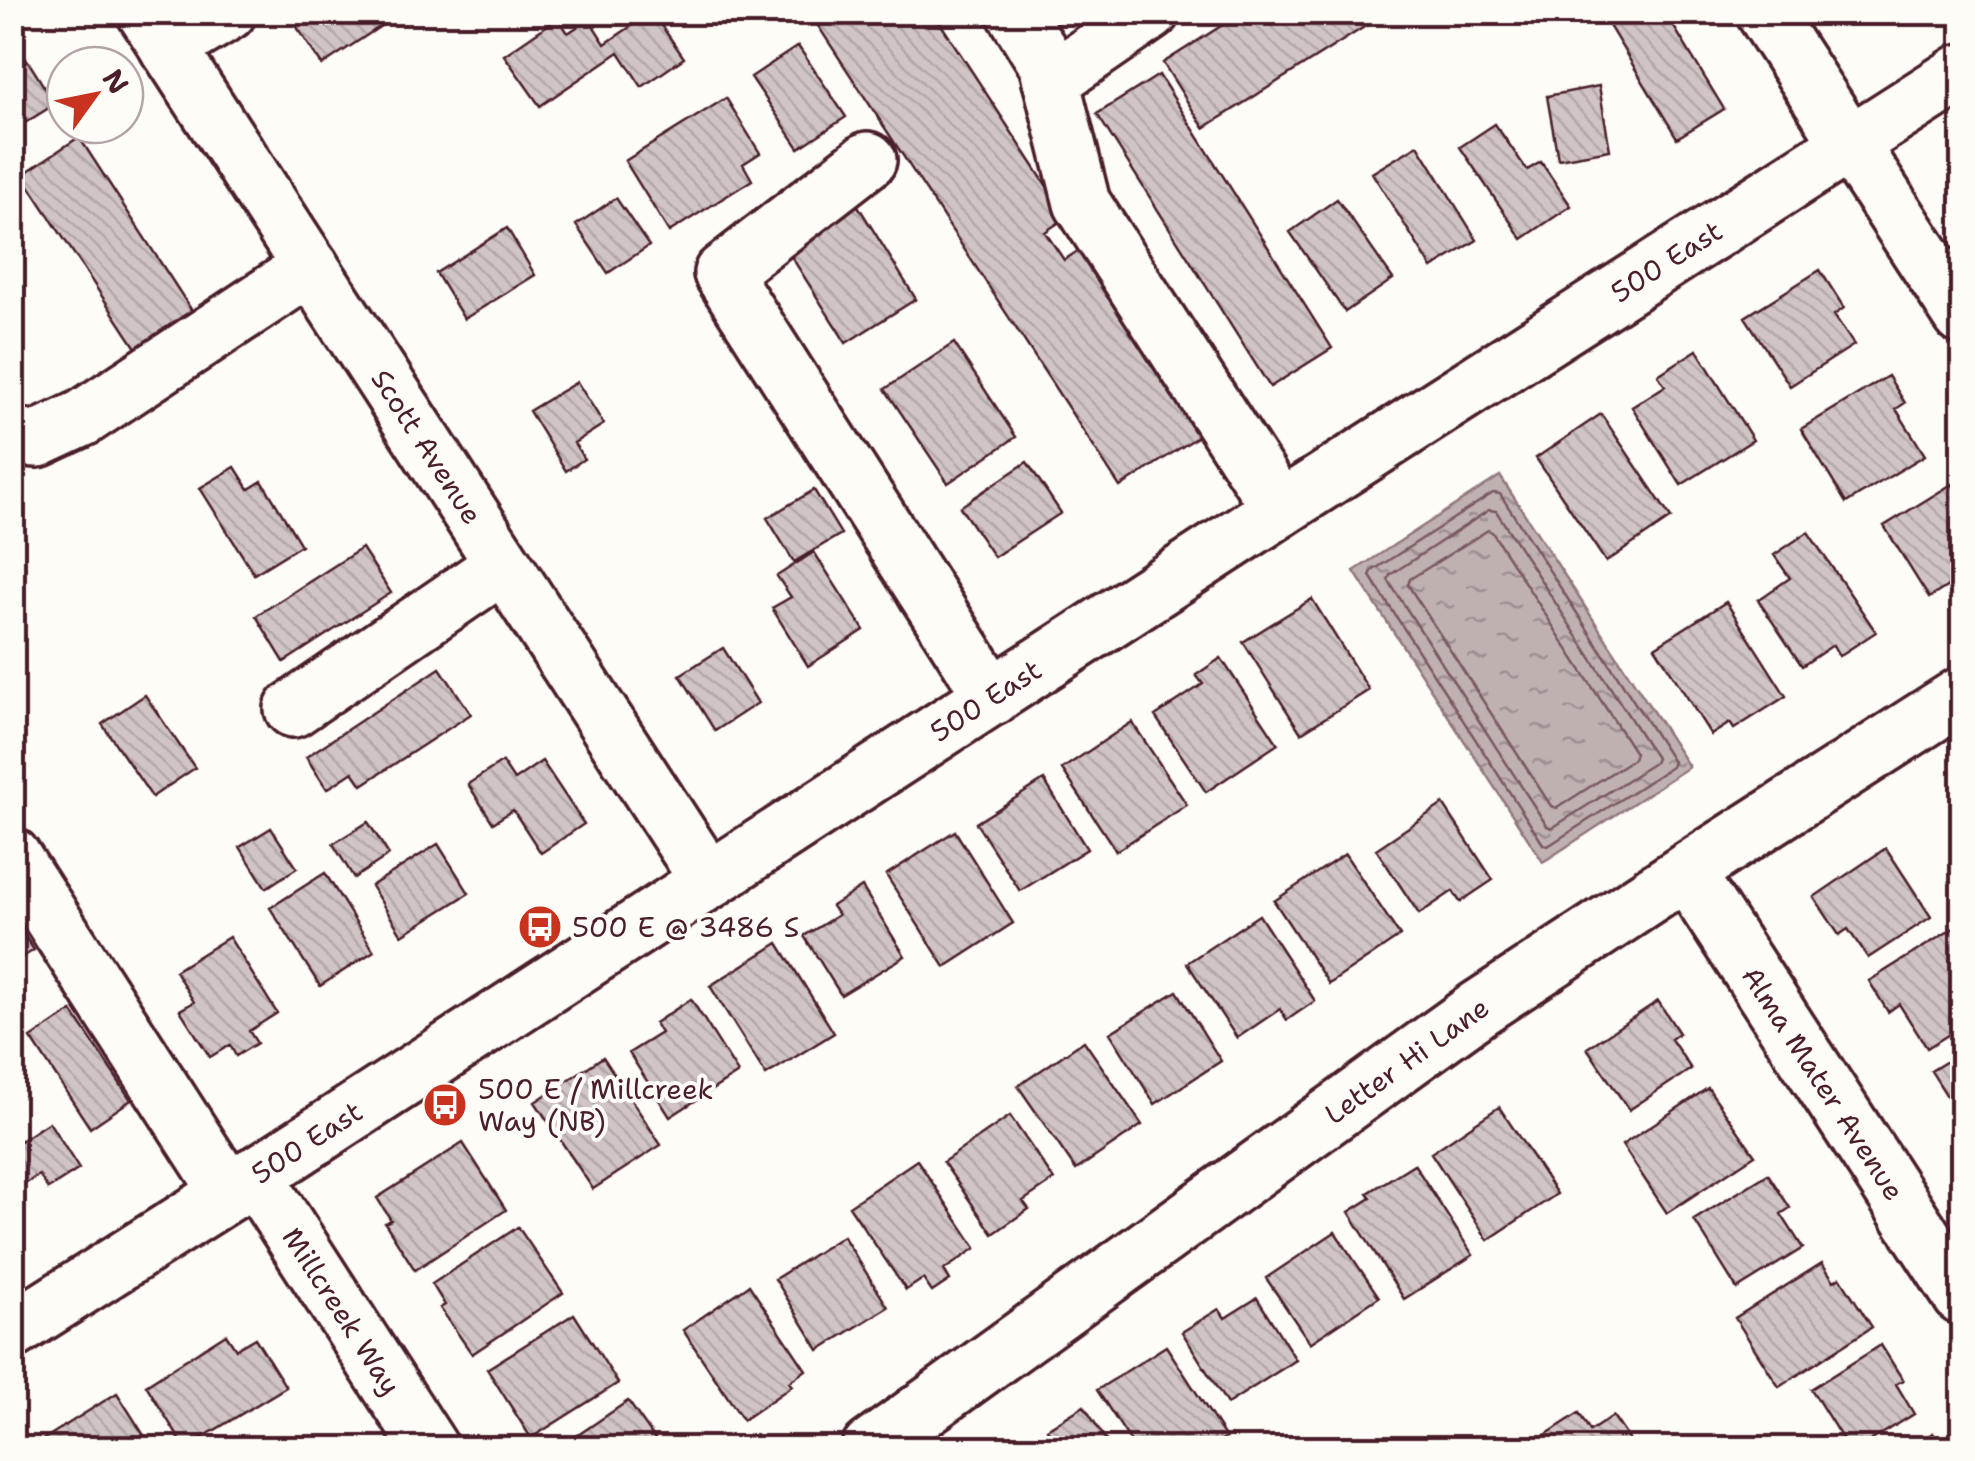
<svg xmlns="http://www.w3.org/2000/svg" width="1975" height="1461" viewBox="0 0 1975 1461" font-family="'Shantell Sans',sans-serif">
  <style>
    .water { fill: url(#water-ripples); stroke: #91777b; stroke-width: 2.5 }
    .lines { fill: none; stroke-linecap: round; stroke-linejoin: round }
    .shore { stroke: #795961; stroke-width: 2.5 }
    .building { fill: url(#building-back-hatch); stroke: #4a1f2b; stroke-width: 2.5 }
    .minor-casing { stroke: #4a1f2b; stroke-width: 62 }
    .minor { stroke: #fdfcf7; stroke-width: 55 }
    .labels { text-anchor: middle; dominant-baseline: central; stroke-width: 8; stroke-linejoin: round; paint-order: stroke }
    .street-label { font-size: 28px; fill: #4a1f2b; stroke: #fdfcf7 }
    .poi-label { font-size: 28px; fill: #4a1f2b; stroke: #fdfcf7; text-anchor: start }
  </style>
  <defs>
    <pattern id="water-ripples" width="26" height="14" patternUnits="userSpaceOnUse" patternTransform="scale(2.5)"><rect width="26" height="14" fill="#c0b1b1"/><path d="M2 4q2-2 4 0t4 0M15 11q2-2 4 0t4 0" fill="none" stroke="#9e8f90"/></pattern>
    <pattern id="building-back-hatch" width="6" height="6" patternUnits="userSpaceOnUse" patternTransform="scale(2.5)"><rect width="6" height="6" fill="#d0c5c4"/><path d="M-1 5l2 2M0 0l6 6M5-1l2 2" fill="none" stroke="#b4a9a9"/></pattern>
  </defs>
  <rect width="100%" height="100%" fill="#fdfcf7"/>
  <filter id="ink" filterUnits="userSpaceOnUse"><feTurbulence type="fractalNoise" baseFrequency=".01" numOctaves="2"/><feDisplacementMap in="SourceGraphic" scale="20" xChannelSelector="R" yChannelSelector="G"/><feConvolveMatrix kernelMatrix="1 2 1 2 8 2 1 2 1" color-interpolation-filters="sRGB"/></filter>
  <g filter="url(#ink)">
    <path class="water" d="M1500,476L1689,767L1543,862L1354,571Z"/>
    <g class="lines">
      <path class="shore" d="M1493,493L1500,494L1673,762L1671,767L1548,846L1543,844L1370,576L1372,571Z
        M1489,510L1496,511L1656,758L1654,763L1552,828L1547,826L1388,580L1390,575Z
        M1488,530L1492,532L1635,753L1633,759L1557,808L1551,806L1408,585L1410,579Z"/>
    </g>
    <path class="building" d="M300,12H402L322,65L291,18Z
      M652,12L684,58L642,87L619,52L540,106L504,55L558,18L568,33L589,19L605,44Z
      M809,12H933L1067,217L1045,232L1064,260L1081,249L1095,271L1092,273L1105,292L1110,288L1155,357L1149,361L1171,395L1181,389L1208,430L1120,487Z
      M1243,12H1388L1204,128L1163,63Z
      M1627,12H1665L1724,109L1677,138L1608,24Z
      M798,46L846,117L799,148L751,77Z
      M26,58L55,104L12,131V67Z
      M1159,75L1332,348L1270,387L1097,114Z
      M1599,86L1610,150L1558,159L1547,96Z
      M726,98L760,153L743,164L752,180L669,232L625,161Z
      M1495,124L1527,170L1541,162L1571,206L1522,239L1460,147Z
      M79,137L194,314L138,351L22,175Z
      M1418,145L1477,240L1432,268L1372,173Z
      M616,198L649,246L608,273L576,225Z
      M1337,199L1393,279L1345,312L1290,232Z
      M855,201L916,299L846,343L784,245Z
      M507,228L535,275L464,319L436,273Z
      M1820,270L1844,308L1834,315L1854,345L1790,386L1745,317Z
      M954,343L1016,437L948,483L885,389Z
      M1697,350L1753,440L1681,485L1632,407L1665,386L1658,375Z
      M1888,376L1905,403L1896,409L1925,455L1846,503L1801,429Z
      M577,382L604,424L574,443L584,459L566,471L529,411Z
      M1601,414L1671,518L1606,562L1536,458Z
      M1027,462L1061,513L994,557L960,507Z
      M235,467L249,489L262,481L301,545L254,574L200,488Z
      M1952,484L1962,500V577L1929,598L1884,526Z
      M814,490L841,534L794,562L767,518Z
      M1808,532L1876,632L1839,656L1833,645L1802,666L1758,600L1790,578L1774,555Z
      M362,548L391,593L284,662L256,616Z
      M814,552L864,630L808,666L772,608L791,597L777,576Z
      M1312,599L1369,690L1301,733L1243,642Z
      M1726,602L1786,696L1734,729L1730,723L1711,735L1655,647Z
      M723,648L758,703L715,731L680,675Z
      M1221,658L1278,744L1206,792L1155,716L1203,684L1196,675Z
      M440,668L471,714L362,785L353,772L327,789L306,757Z
      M145,695L195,768L152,797L102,724Z
      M1132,722L1187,805L1116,851L1062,769Z
      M542,761L584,824L541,853L513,810L493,823L468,784L502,762L514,780Z
      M1044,780L1087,849L1020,891L976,823Z
      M1443,804L1493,880L1460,902L1453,891L1419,914L1376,849Z
      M368,822L389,855L354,878L333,844Z
      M271,828L297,868L266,888L240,847Z
      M955,831L1013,923L945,967L886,875Z
      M438,844L469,893L402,935L371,886Z
      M1886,848L1931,917L1868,958L1848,929L1839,935L1814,897Z
      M1345,854L1400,936L1329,984L1274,901Z
      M325,873L374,951L320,986L270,908Z
      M862,887L905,956L841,995L804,936L838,915L832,906Z
      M1259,915L1315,1001L1287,1020L1280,1009L1237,1038L1187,963Z
      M12,917L34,950L12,964Z
      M1957,926L1962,936V1026L1927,1048L1899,1004L1888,1012L1869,981Z
      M229,937L277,1013L249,1031L257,1043L236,1056L230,1045L210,1057L180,1010L194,1002L175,971Z
      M778,943L834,1033L766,1075L710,986Z
      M1177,991L1221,1061L1155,1104L1110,1033Z
      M691,999L738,1073L670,1117L629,1053L661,1033L655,1023Z
      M1658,1001L1679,1033L1671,1039L1691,1069L1629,1110L1587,1048Z
      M72,1011L131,1100L90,1128L31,1038Z
      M1084,1041L1142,1125L1076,1170L1018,1086Z
      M1962,1052V1120L1931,1071Z
      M603,1057L661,1145L593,1189L535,1102Z
      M1708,1088L1755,1155L1667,1213L1622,1145Z
      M1499,1107L1557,1194L1488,1240L1431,1153Z
      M1010,1116L1054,1180L1023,1201L1029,1209L993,1234L943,1162Z
      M49,1122L79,1169L48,1189L39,1175L12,1192V1129L20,1141Z
      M463,1143L506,1210L415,1270L385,1223L391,1220L377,1198Z
      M917,1160L976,1248L944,1270L950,1280L932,1292L923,1279L906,1290L849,1206Z
      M1414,1164L1473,1255L1404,1299L1349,1212L1371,1198L1368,1193Z
      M1768,1174L1790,1208L1781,1214L1803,1248L1737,1289L1694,1220Z
      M518,1227L563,1293L472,1354L440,1308L445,1305L432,1284Z
      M1335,1232L1379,1297L1310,1343L1266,1278Z
      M843,1236L888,1307L819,1350L775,1279Z
      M1822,1263L1834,1281L1840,1277L1872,1327L1779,1387L1735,1318Z
      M749,1285L806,1370L789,1382L792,1386L743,1420L683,1330Z
      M1257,1298L1296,1360L1227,1404L1182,1332L1219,1309L1225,1318Z
      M574,1314L618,1383L531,1438L487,1369Z
      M226,1334L236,1349L255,1338L286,1387L185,1448L146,1385Z
      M1881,1345L1903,1380L1896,1384L1914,1414L1859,1448H1848L1811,1389Z
      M1166,1346L1226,1438L1209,1448H1135L1097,1390Z
      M117,1393L152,1448H39L36,1444Z
      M628,1401L655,1439L646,1446L648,1448H559Z
      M1084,1406L1111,1448H1040L1054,1440L1047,1429Z
      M1579,1413L1590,1431L1613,1416L1635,1448H1541L1536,1441Z
      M1933,1433L1943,1448H1908Z"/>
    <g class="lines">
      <defs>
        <g id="minor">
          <path id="s1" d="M145,12L709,881"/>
          <path d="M1015,12L1047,64L1082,203L1280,509"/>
          <path d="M1764,12L1962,316"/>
          <path d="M168,48L228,12"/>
          <path d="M1051,81L1151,12"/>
          <path d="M868,160L722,273L993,697"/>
          <path d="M12,437L38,439L83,418L311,267"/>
          <path d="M293,709L503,565"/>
          <path d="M12,856L229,1193"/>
          <path id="s2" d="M1686,872L1962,1297"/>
          <path id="s3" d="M254,1175L430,1448"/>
          <path id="s4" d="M12,1331L229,1193L1280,509L1962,72"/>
          <path id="s5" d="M870,1448L1478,1009L1686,872L1962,695"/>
        </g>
      </defs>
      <use href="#minor" class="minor-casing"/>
      <use href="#minor" class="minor"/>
    </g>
  </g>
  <defs>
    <symbol id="bus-disc" viewBox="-11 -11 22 22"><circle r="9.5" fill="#c8321e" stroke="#fdfcf7"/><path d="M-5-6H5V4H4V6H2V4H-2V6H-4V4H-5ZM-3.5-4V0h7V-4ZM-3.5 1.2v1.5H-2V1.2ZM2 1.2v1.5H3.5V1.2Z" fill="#fff"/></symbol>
  </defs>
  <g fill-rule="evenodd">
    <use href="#bus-disc" x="515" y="902" width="50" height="50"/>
    <use href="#bus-disc" x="420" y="1080" width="50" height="50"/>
  </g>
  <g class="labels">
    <g class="street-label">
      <text stroke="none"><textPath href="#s4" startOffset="1970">500 East</textPath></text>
      <text stroke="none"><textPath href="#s1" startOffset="518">Scott Avenue</textPath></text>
      <text stroke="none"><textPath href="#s4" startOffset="1160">500 East</textPath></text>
      <text stroke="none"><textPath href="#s5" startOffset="662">Letter Hi Lane</textPath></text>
      <text stroke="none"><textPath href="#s2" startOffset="252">Alma Mater Avenue</textPath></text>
      <text stroke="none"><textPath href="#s4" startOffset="350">500 East</textPath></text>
      <text stroke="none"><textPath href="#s3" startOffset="162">Millcreek Way</textPath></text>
    </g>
    <g class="poi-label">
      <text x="572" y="927">500 E @ 3486 S</text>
      <text x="478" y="1089">500 E / Millcreek<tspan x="478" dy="32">Way (NB)</tspan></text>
    </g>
  </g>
  <rect width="1975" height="1461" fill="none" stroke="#fdfcf7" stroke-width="50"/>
  <rect x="25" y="25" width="1925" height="1411" fill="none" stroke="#4a1f2b" stroke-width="4" filter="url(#ink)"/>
  <g transform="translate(95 95) rotate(57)"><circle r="48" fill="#fdfcf7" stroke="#b5a4a5" stroke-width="2.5"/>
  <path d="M0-8L18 38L0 25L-18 38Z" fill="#c8321e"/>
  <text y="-15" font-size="28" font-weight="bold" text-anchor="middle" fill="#4a1f2b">N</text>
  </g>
</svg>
